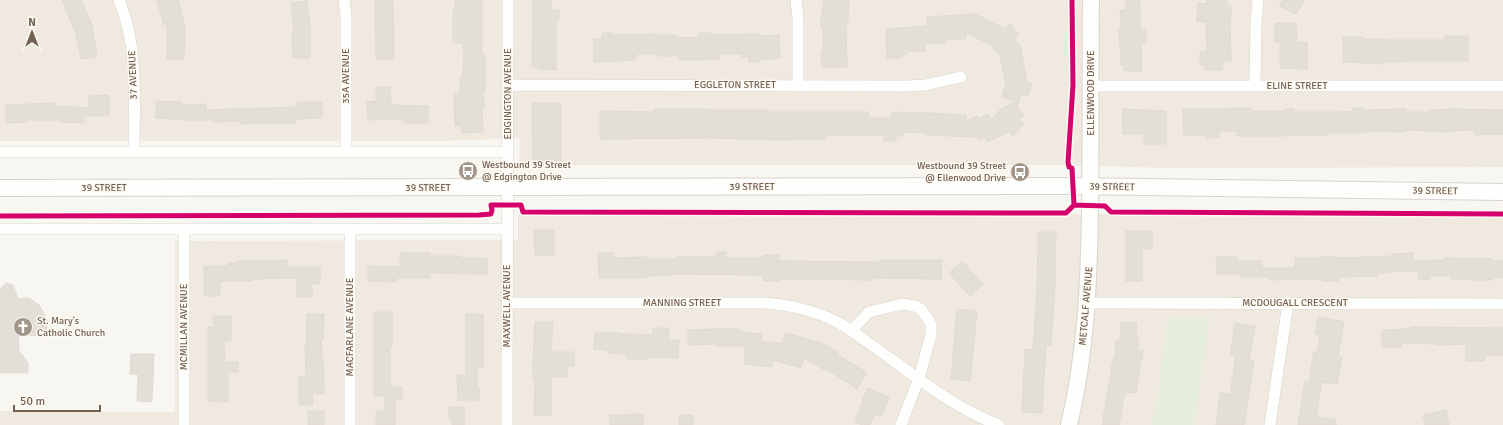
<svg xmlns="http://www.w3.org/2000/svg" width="1503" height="425" viewBox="0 0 1503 425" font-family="Signika,sans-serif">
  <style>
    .residential { fill: #f0e9df }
    .green { fill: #e5eedc }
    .building { fill: #e3ded7; stroke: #e0dad3 }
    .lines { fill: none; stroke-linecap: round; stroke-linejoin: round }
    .street-casing { stroke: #d7d3ce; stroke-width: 12 }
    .secondary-casing { stroke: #d8d3cd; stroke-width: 18 }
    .street { stroke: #fefefd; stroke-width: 11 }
    .secondary { stroke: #fefefd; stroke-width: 16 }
    .cycleway-casing { stroke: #fdfaf3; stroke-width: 8 }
    .cycleway { stroke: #d6006c; stroke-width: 5 }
    .labels { text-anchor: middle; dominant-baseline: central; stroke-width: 3; stroke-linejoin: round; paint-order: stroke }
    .street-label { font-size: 10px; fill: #746152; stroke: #fdfaf3 }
    .poi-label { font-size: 10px; fill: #746152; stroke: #fdfaf3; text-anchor: start }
  </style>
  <rect width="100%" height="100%" fill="#f8f6f0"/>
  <path class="residential" d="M0,0H1503V167L1170,168L1056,165H521L519,163L520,138L444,141H0Z
    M1110,214L1503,217V425H0V411L175,412V241L518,240V215Z"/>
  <path class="green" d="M1168,317H1210L1194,425H1152L1158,395Z"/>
  <path class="building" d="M62,0H81L92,25L97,57L81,59L76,34Z
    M157,0H178L185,28L184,59H167V24L164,25Z
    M375,0H393L394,59H376Z
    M455,0H482V55H485V92H483L484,108H482L483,132L462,133L461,126H455L454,93H460V77H463L464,50L463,43H453V9L455,10Z
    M533,0H552L551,10H559V20H556V70L538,69V67H532Z
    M824,0H849L848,21H846L847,67H822L821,51H823V28H821V15H822Z
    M1126,0H1140V29H1146V42H1141L1142,71H1124V65H1121L1119,30H1121L1120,10H1126Z
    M1207,0H1227V5L1231,6V19H1230L1231,61H1222L1223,70H1205L1204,65H1200V51H1207L1206,22H1197L1198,3L1207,4Z
    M1283,0H1305L1296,14L1279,6Z
    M307,1L310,27V58H293L292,32H294L291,3Z
    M975,14L1005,29L1010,24L1019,34L1014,39L1020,45L1027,83L1032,84L1028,96L1021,94L1017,108L1024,115L1019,120L1024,124L1013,136L1009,132L987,142L985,137L978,140L977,137L926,135V133L903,132V136H896V141H884V135H826V139L774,140L709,138L600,139V111L654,112V109H709V110H767V112H869V118H892V112L927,113L966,115V121L978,116L979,119L988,114L991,120L1001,109L1017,101L1002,97L1006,83L1000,56L990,44L966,33V39H946V43L925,44V51H909L901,58H887L886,29L927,26V17Z
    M1275,23H1296L1297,42H1307V69L1280,68V41L1275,42Z
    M602,33H613V35L655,34V35H676V37L699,38V33H710V35L760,34V36L779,35L780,58L760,60V62H748L749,57H742V54H719V59L698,60H679V56H658V54H636V60L594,62V39H602Z
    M1444,36H1468V61H1405V62H1384V64L1343,62V37H1362V39H1384V40H1444Z
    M376,87H390L391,105L428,106V123H404V119L368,120L367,102L376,101Z
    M109,95V116H84V123L60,122V120H26V122L6,123V105L54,103V106L89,108V96Z
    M156,101L181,102V105L206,104V110L297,107V102H322V118L296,119V123L240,124V121L214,122V120H185L156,118Z
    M532,103H561V161H533Z
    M1231,108H1251V111H1285V109H1294V112H1343L1353,111V108H1362V110L1406,109V112H1431V110L1452,109L1503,110V134L1474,135V130L1449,131V132L1406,130V132H1387V131L1362,132V133H1327V135L1277,136H1237V131H1219V137L1207,138V135H1184L1183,109H1231Z
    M1122,109L1166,111V144H1144V134H1123Z
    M534,230H554V255H535Z
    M1126,231H1152V249H1142V281H1126Z
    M1038,232H1056L1055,285L1051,346L1046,345L1042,413L1022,412L1025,349L1033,350L1037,292Z
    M716,252H726V258H763V255H779V261L879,262V260H942L941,279L873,278V280L779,279V281H763V275L673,274V275L646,276V278H599L598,253H614V258L646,257V259H676V257H716Z
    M400,253H430V256H461V258H487L488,274L430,273V278H396V282L368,281V266L400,267Z
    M1413,253V261L1445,260V258L1492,259V261H1503V278L1493,277V280H1476L1451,279V276H1430V279L1418,280V271L1385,272V273H1377L1378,276L1338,277V281H1322V279L1269,280V277H1241V274H1217L1216,257H1237V261H1262V268H1295V258H1322V257H1338V258L1393,256V254Z
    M287,260L288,267H320V284H312V297H297V278L253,279V281H220V296H204V266H228V263H238V261Z
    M962,261L983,284L970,296L949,273Z
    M6,283L13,285L18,299L29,298L40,306L47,320L46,337L18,334L19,351L28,363V373H0V289Z
    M957,309L977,311L970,381L951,379Z
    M374,312H392V347H390V387H402V400H395V425H376V411H385V396H374Z
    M307,314H324L323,340H321L324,378V394L313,393V405H299V377H306L305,346H306Z
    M466,314H483V368H477V387H479L480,400H458L457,375H466Z
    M213,316H231V341H224L225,362H238V372H228V402L208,401V327H214Z
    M1318,317L1344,322L1338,356L1342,357L1337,384L1322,382L1316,417L1336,420V425H1298L1305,381L1309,382L1314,352H1317L1320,335L1315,334Z
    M535,322H553L551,352H574V366H567L568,377H551V415H534L535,381H533V361Z
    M1121,322L1137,323L1136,337L1139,338L1138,350H1143L1142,360L1141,359L1136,393L1125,392L1119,425H1102L1113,359H1115L1116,341H1120Z
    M1235,323L1255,326L1249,360L1254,361L1244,425H1216L1220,393L1230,394L1236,356L1230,355Z
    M1410,327L1503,328V355H1485V361H1466V344L1436,345V344L1401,343V347H1382V330L1410,329Z
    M653,328H669L668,340H679L678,358L646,357V359H626V354L607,353V350L594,349L595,332L620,333V334L653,335Z
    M717,329H740V332L762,334L761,342L783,343L785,333L822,343L838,352L837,354L867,373L857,389L828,370L827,371L804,358L801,368L773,360L772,367L744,364L745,346H717V344L688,345V330Z
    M131,354H154L152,402L137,401L138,374H130Z
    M867,388L889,397L882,416L875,414L870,425H862L855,422Z
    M449,407H464V425H452V418H449Z
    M1446,410L1449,425H1425L1423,415Z
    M308,411H324V425H308Z
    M630,414H643V425H610V415H630Z
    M679,415H693V425H679Z"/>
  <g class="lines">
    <defs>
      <path id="street" d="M119,0C139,47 134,102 134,152
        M344,0L346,16V152
        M796,0L798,19V85
        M508,85L908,86L925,85L961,77
        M1090,86H1503
        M1255,86L1256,21L1258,0
        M0,152H508
        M0,229H507
        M350,229V425
        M507,303H764C790,305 814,310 837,322C850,329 861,338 873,346C913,374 953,408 999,425
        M1087,303L1503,304
        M851,331L869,312L902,304L915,306L921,309L928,319L931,325V335L919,378L901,425
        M184,425V229
        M507,425L508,0
        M1270,425L1288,303"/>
      <path id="secondary" d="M0,188L1073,186L1503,192
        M1069,425C1086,354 1089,282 1090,209C1091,139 1090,70 1091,0"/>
    </defs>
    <use href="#street" class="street-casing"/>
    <use href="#secondary" class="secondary-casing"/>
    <use href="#street" class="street"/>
    <use href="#secondary" class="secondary"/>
    <defs>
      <path id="cycleway" d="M1072,0L1073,85L1068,162L1069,167L1072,168L1074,205
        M0,216L479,215L491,214L492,210L491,205H521L523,212L1066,213L1074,205L1105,206L1111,212L1503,214"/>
    </defs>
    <use href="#cycleway" class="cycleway-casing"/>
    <use href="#cycleway" class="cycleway"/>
  </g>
  <defs>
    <symbol id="bus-disc" viewBox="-11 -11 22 22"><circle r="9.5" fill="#a29589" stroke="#fdfaf3"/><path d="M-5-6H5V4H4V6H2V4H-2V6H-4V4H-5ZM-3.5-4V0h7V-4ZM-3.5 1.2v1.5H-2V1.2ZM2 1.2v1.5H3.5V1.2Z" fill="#fff"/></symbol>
    <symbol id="church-disc" viewBox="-11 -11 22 22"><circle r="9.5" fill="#a29589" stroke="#fdfaf3"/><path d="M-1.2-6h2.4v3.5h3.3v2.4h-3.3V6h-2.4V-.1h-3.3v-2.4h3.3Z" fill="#fff"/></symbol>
  </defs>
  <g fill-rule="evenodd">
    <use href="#bus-disc" x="457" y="160" width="22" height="22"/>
    <use href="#bus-disc" x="1009" y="161" width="22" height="22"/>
    <use href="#church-disc" x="12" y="316" width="22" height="22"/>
  </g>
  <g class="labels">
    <g class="street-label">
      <text transform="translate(133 75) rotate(-92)">37 AVENUE</text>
      <text transform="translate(346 76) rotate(-90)">35A AVENUE</text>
      <text x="735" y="85">EGGLETON STREET</text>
      <text x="1297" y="86">ELINE STREET</text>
      <text transform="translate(1091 93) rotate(-90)">ELLENWOOD DRIVE</text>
      <text transform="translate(508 94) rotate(-90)">EDGINGTON AVENUE</text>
      <text x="752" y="187">39 STREET</text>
      <text transform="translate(1112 187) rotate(1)">39 STREET</text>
      <text x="104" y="188">39 STREET</text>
      <text x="428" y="188">39 STREET</text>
      <text transform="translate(1435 191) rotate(1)">39 STREET</text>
      <text x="682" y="303">MANNING STREET</text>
      <text x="1295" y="303">MCDOUGALL CRESCENT</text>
      <text transform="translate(507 306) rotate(-90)">MAXWELL AVENUE</text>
      <text transform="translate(1086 306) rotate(-85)">METCALF AVENUE</text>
      <text transform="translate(184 327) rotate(-90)">MCMILLAN AVENUE</text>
      <text transform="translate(350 327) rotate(-90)">MACFARLANE AVENUE</text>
    </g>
    <g class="poi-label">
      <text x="482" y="165">Westbound 39 Street<tspan x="482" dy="12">@ Edgington Drive</tspan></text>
      <text x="1006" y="166" text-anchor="end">Westbound 39 Street<tspan x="1006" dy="12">@ Ellenwood Drive</tspan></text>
      <text x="37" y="321">St. Mary's<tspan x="37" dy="12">Catholic Church</tspan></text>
    </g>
  </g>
  <g transform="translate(32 32)" stroke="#fdfaf3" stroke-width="3" paint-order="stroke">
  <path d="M0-3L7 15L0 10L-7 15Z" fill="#746152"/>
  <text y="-6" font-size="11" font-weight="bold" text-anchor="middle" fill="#746152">N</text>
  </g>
  <path d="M14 405v6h86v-6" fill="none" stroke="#746152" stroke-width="2"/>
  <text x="20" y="405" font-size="12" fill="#746152" stroke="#fdfaf3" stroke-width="3" paint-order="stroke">50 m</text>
</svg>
